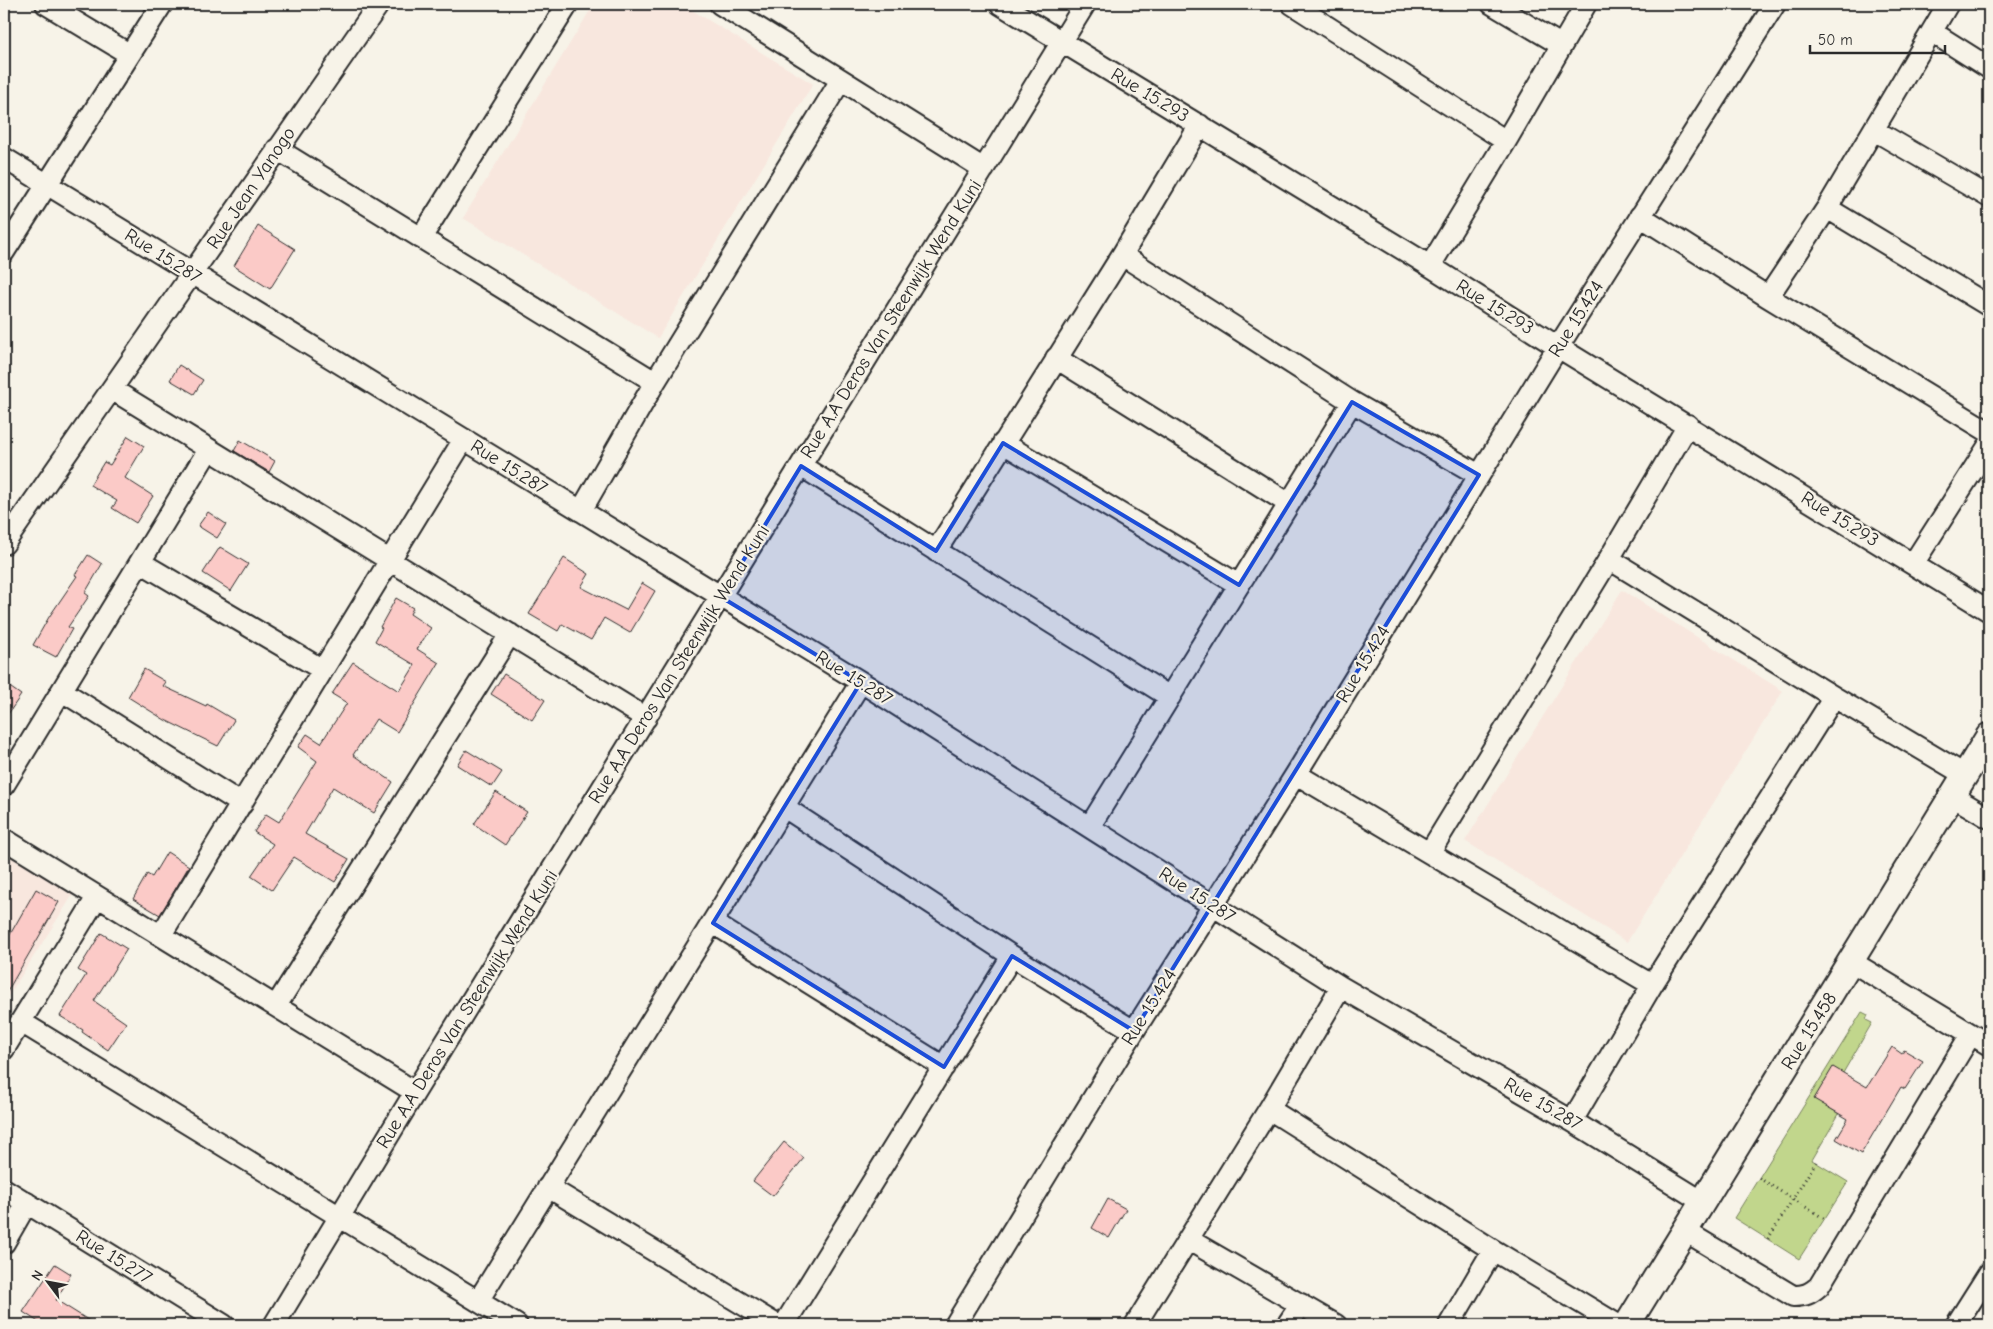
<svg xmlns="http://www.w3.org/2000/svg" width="1993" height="1329" viewBox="0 0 1993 1329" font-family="'Comic Neue',sans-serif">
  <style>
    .built { fill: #f8e7de }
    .green { fill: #c1d68c; stroke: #76805c }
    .building { fill: #fbcac7; stroke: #2b2b2b }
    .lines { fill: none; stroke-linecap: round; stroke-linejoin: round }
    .minor-casing { stroke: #2b2b2b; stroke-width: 24 }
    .major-casing { stroke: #2b2b2b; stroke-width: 29 }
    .path { stroke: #2b2b2b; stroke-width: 3; stroke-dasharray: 1 4; stroke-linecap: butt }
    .minor { stroke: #f7f3e8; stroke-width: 20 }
    .major { stroke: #f7f3e8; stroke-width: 25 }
    .marked { fill: #1d4ed8; fill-opacity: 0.2; stroke: #1d4ed8; stroke-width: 4; stroke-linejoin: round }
    .labels { text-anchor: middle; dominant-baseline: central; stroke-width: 4.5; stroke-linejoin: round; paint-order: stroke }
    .street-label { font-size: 19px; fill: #2b2b2b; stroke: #f7f3e8 }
  </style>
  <rect width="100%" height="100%" fill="#f7f3e8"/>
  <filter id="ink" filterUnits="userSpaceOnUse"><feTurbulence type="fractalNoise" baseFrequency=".02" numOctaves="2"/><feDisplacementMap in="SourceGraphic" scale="10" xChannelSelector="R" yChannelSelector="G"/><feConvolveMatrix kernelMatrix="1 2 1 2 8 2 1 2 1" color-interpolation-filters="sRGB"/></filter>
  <g filter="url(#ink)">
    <path class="built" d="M594,4H682L813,84L658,338L463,218Z
      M1622,590L1783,691L1627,942L1465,841Z
      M4,851L74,893L4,1003Z"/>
    <path class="green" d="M1862,1012L1868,1015L1866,1020L1872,1023L1843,1073L1815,1099L1839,1114L1812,1160L1848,1182L1799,1259L1734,1218Z"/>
    <path class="building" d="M258,226L295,249L270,289L234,266Z
      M179,365L203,380L194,394L170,380Z
      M128,436L144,446L125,478L153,496L136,523L112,508L117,501L90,485L104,462L110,465Z
      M240,440L275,461L269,472L234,451Z
      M208,512L226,524L217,538L198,526Z
      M220,547L248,564L231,591L203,573Z
      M88,555L102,564L85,593L89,596L68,627L72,629L56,657L33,645L49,617L77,576L75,575Z
      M564,558L589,574L581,587L626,610L642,583L655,591L630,633L604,618L591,640L562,624L558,631L529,614Z
      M396,598L413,608L410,614L431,628L417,649L439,663L397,732L376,719L353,755L393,782L374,813L333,787L305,834L349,859L335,882L294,857L272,890L251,876L273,844L254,832L266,814L279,822L317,761L298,747L307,734L321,743L347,703L332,694L353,662L399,691L415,665L375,641L382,628L380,627Z
      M144,669L166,682L163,686L206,706L207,704L234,720L218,746L165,720L128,697Z
      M504,674L545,700L532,720L491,694Z
      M4,683L21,695L4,720Z
      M466,750L502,772L492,787L457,765Z
      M496,792L527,812L505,845L474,824Z
      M167,852L189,866L160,915L133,899L147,874L152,877Z
      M36,889L59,902L4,997V945Z
      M101,933L127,949L94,1001L126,1023L108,1050L82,1032L83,1030L60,1016L86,975L78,970Z
      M1892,1047L1902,1054L1904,1050L1923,1061L1905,1089L1901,1087L1861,1154L1836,1139L1848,1119L1814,1099L1833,1067L1867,1087Z
      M784,1142L804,1158L773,1196L753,1181Z
      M1108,1199L1126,1209L1109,1238L1092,1228Z
      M55,1264L71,1274L56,1300L96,1325H43L23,1312Z"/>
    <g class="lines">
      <defs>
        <path id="minor" d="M46,4L129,54
          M720,4L984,169
          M1000,4L1430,266L1558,347L1989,611
          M1292,4L1506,141
          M1492,4L1561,45
          M1932,32L1989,68
          M1874,130L1989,197
          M277,149L655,382
          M4,158L861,682L1341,987L1572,1121L1703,1202
          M1827,208L1989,306
          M1640,216L1768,297L1989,432
          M421,238L568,4
          M4,252L162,4
          M1122,255L1352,402L1479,475
          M1430,266L1506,141L1586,4
          M1768,297L1827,208L1948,4
          M1056,358L1288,503
          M113,390L646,718
          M1003,443L1239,585
          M801,466L1170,697
          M581,511L655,382L841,80
          M4,544C130,365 253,183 379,4
          M936,551L1122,255L1200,125
          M1609,559L1834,697L1965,775
          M140,562L323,670
          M1913,564L1989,445
          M62,691L242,804
          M1296,774L1652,985
          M4,785L209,449
          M1952,796L1989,818
          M784,807L1012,956L1134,1031
          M1090,826L1352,402
          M4,839L415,1092
          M1430,852L1609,559L1688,425
          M713,923L944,1067
          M161,935L464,439
          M1852,962L1989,1045
          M276,1006L510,634
          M21,1022L517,1325
          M4,1049L97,897
          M1269,1109L1493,1250L1618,1325
          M1572,1121L1652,985L1834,697
          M548,1187L777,1325
          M4,1189L224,1325
          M1685,1231L1793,1296C1805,1296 1810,1294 1819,1286L1971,1034
          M1189,1240L1336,1325
          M4,1243L27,1203
          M478,1301L861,682
          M274,1325L415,1092L1085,4
          M784,1325L1012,956
          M955,1325L1134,1031L1296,774L1558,347L1775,4
          M1135,1325L1269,1109L1341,987
          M1287,1325L1301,1304
          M1449,1325L1493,1250
          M1956,1325L1989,1273"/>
        <path id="major" d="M1627,1325L1989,736"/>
      </defs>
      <use href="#minor" class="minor-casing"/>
      <use href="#major" class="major-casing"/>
      <path class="path" d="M1759,1178L1825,1219
        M1768,1239L1816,1162"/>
      <use href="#minor" class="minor"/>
      <use href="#major" class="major"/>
    </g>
  </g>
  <path class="marked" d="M1352,402L1479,475L1134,1031L1012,956L944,1067L713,923L861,682L721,597L801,466L936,551L1003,443L1239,585Z"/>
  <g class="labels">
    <g class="street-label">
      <text transform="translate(1150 95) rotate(31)">Rue 15.293</text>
      <text transform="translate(251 188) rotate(-56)">Rue Jean Yanogo</text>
      <text transform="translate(163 256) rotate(32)">Rue 15.287</text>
      <text transform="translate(1495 307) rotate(32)">Rue 15.293</text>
      <text transform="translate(891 319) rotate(-58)">Rue A.A Deros Van Steenwijk Wend Kuni</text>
      <text transform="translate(1576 319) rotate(-58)">Rue 15.424</text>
      <text transform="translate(509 467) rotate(32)">Rue 15.287</text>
      <text transform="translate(1840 519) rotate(32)">Rue 15.293</text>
      <text transform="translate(679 664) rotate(-58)">Rue A.A Deros Van Steenwijk Wend Kuni</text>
      <text transform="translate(1363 664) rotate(-59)">Rue 15.424</text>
      <text transform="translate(854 678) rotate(32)">Rue 15.287</text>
      <text transform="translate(1197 895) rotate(33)">Rue 15.287</text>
      <text transform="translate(1149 1007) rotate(-58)">Rue 15.424</text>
      <text transform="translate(467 1009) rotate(-58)">Rue A.A Deros Van Steenwijk Wend Kuni</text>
      <text transform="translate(1809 1031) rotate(-58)">Rue 15.458</text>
      <text transform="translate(1543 1104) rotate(30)">Rue 15.287</text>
      <text transform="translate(114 1257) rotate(32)">Rue 15.277</text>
    </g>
  </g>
  <rect width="1993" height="1329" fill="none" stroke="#f7f3e8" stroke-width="20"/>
  <rect x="10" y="10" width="1973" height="1309" fill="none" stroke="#2b2b2b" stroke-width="2" filter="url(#ink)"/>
  <g transform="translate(48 1282) rotate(302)" stroke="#f7f3e8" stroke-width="4" paint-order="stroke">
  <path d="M0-4L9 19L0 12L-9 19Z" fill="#2b2b2b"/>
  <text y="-8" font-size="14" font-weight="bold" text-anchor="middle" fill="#2b2b2b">N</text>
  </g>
  <path d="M1810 45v8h135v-8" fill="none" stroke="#2b2b2b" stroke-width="2.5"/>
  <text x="1818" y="45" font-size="15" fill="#2b2b2b" stroke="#f7f3e8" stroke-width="4" paint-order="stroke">50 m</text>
</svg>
